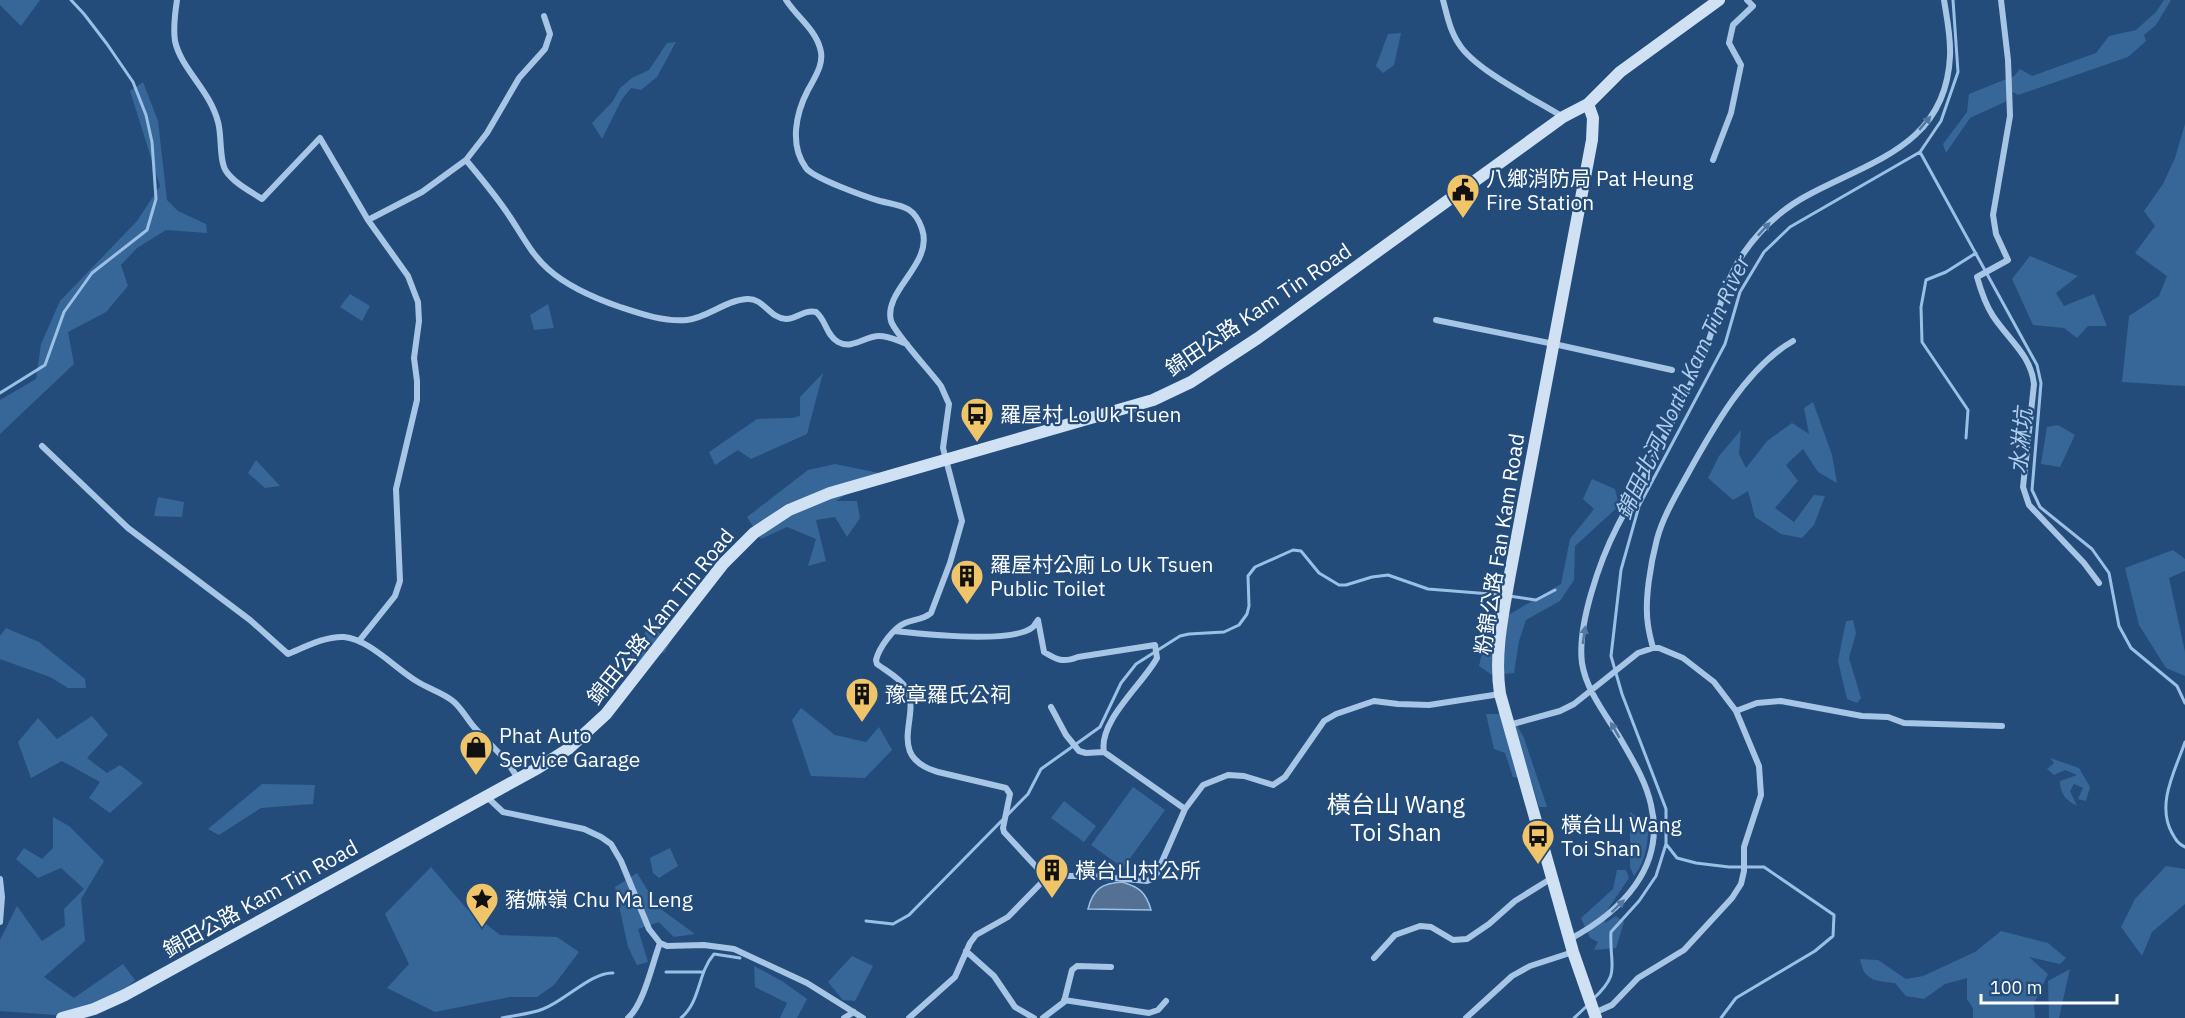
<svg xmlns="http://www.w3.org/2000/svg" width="2185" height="1018" viewBox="0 0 2185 1018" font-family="'IBM Plex Sans','Noto Sans TC',sans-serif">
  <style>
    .green { fill: #376699 }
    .water { fill: #547194; stroke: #9bc0e6; stroke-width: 1.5 }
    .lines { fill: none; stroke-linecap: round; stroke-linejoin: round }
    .stream { stroke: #9bc0e6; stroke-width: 3 }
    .street { stroke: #a7c5e5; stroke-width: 6 }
    .secondary { stroke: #d0e1f4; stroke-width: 12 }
    .oneway { fill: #5176a0 }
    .labels { text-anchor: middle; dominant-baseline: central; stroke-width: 4.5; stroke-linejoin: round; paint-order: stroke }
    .poi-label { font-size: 21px; fill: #fff; stroke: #234c7b; text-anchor: start }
    .street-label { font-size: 21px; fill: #fff; stroke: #234c7b }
    .water-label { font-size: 22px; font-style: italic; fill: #b2ceed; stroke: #234c7b }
    .quarter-label { font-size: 24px; fill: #fff; stroke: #234c7b }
  </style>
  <rect width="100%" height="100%" fill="#234c7b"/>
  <path class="green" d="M0,0H40L21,26L0,5Z
    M2164,0H2171L2156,25L2144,35L2146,41L2128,57L2018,95L2011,91L2007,101L1970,118L1946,153L1943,144L1967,112L1969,94L2014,76L2020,69L2032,76L2096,53L2109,36L2136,30L2156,12Z
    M1401,33L1394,65L1383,73L1376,66L1388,34Z
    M676,42L657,77L641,90L631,88L622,99L602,139L592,123L613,101L620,88L632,78L649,70L667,43Z
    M143,82L158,121L167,200L178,211L206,224L207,233L166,230L137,248L121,265L128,286L106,312L68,332L74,364L0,434V400L36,379L41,344L60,301L137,221L160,186L130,91Z
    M2185,124V386L2122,382L2129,316L2159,296L2167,276L2135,253L2155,226L2144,211L2163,184L2175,158Z
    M2030,256L2078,276L2056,293L2064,306L2094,294L2107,326H2088L2077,338L2064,328L2033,325L2012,279Z
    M350,294L370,306L362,321L340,307Z
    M548,304L554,328L534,330L530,315Z
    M823,373L807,434L751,459L738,450L715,465L709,452L757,419L792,418L800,416V397Z
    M1813,402L1832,455L1837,483L1818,472L1803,449L1786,465L1798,481L1775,508L1794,522L1814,495L1825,496L1814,525L1802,538L1781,534L1755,517L1748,491L1733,500L1708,478L1719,456L1741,430L1739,454L1746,468L1767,441L1792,423L1809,434L1804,408Z
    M2058,425L2075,435L2060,467L2041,464L2047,427Z
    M256,460L280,486L265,488L248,473Z
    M835,464L879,473L836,501H857L860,518L847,537L835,517L816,520L826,561L808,566L816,539L787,527L761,539L747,517L808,470Z
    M1592,479L1615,489L1619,506L1575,546L1574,580L1560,601L1526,620L1519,641L1514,673L1492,675L1479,666L1488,627L1561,584L1570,539L1594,509L1583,499Z
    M158,497L184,502L182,517L154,516Z
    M2173,550L2185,559V571L2169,578L2185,652V676L2166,668L2139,625L2125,568Z
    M1853,620L1856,633L1849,658L1861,698L1857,703L1847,699L1838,661L1846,621Z
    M648,625L671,641L665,652L628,667L626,657L638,652Z
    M6,628L39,642L85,679L86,688H68L50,677L0,659V636Z
    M801,708L835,735L866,742L879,727L892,750L865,778L811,776L792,720Z
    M1486,714H1511L1524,738L1547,807H1539L1531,780L1513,777L1505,753L1494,749Z
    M92,716L108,735L87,758L107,773L120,765L143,783L110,813L89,798L100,782L62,761L31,778L18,742L38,718L57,739Z
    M2050,758L2079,768L2090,787L2086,801L2078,799L2083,788L2074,784L2070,791L2077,806C2066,800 2060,794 2060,781L2077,775L2065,770L2054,775L2047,769L2054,763Z
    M262,784L315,785L313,804L261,808L219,835L208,829Z
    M1133,787L1165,810L1123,868L1091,845Z
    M1064,801L1096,826L1084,842L1051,818Z
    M1630,812L1640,819L1649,815C1648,837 1648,859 1634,876L1630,867Z
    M53,817L69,826L104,861L81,899L85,941L44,977L74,998L123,964L135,980L107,1006L55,1015L0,1011V940L17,906L42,941L65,926L64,909L84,889L61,868L38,878L16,859L24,848L42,859L53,848Z
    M670,848L678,866L659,878L653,873L650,858Z
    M2166,866L2185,869V904L2152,932L2142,956L2121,927L2135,899Z
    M431,867L466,908L500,935L557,937L579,952L554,985L537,997H510L435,1012L387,988L409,964L385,914Z
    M1617,870H1626L1629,878L1608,909L1605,923L1616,916L1624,922L1616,948L1594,950L1598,942L1590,938L1581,918L1613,889Z
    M637,873L658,907L695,934L674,937L659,922L638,929L648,962L637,965L628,947L615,887Z
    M2001,931L2048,943L2066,958L2060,964L2029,957L2048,974L2034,1004L2035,1018H1973V1008L1967,999V978L1945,984L1924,999L1906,996L1895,983C1875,981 1864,981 1860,959L1878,960L1906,979L1923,976L1975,952Z
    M852,956L873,966L855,1001L843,1000L828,982Z
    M754,966L782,981L807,999L797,1018H780L787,1003L755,987Z
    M2070,969L2059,1018H2049L2048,981Z"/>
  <path class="water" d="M1122,882C1139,887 1146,892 1151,910L1088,909C1093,889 1102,883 1122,882Z"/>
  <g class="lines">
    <path class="stream" d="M1920,152L2037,365L2041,383L2032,490L2040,507L2092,549L2109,573L2119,626L2131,648L2177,686L2185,703
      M0,393L45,365L64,312L92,273L147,230L156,199L152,142L146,115L133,82L107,44L84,14L71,0
      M1966,438L1968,410L1922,342L1921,307L1926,280L1946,272L1976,253
      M1509,596L1536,600L1555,590
      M2185,742C2175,771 2156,804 2172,833C2176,840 2178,844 2185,847
      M1666,844L1677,858L1696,863L1729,867H1764L1834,915L1833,936L1815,951L1736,998L1721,1018
      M866,921L893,924L909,915L1028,794L1041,769L1100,727L1121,683L1136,664L1180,636L1189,634L1224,632L1239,625L1247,614L1249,606L1248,576L1255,567L1293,550L1301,551L1319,573L1339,585H1346L1372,577L1388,575L1428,589L1503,595
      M666,972H703
      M1593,999C1622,972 1609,967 1611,932L1639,901L1656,876L1666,844V809L1622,694L1611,656L1621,570L1639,506L1725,344L1740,292L1764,252L1790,227L1920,152L1941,121L1958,72L1953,0
      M502,1018C516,1015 531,1014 543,1009C565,1001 591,972 613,973
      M681,1018C701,1001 697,974 714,954L740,958
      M1574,1018L1589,1004"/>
    <path class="street" d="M177,0C175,13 173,28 175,41C181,69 210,90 218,122C222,135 219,161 226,171C234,183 250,191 262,199L320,138L368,220L408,276L418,302L419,321L414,358L417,381V400L396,489L400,581L395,596L359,641
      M786,0C796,16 815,29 820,48C825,63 815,77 808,90C796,113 789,145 806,168C813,178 866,197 880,201C900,206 914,205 922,229C934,264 883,290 891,321C895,334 931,372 941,386L949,404L943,448L962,521L950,563L931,613C923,620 914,619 905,623C893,628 879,648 876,660L877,664C886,671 900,678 906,688C923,714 883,756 938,772L1006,788L1010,794L1003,828L1004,832L1041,872L1048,876H1091L1147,881L1152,879L1157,873L1185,809L1203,785L1228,775L1244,776L1273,785L1285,777L1324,721L1336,714L1374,701L1398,704L1429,705L1500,694
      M1443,0C1447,15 1450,31 1459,44C1475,70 1536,100 1563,117
      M2001,0L2008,60L2010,116L1993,215L1996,234L2008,260L1977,277C1981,291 1985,304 1993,316C2008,339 2031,355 2034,384L2023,487L2029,505L2084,563L2099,583
      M466,160C481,178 497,197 510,217C522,235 532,255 548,269C568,287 594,298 620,307C641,314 664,322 687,320C707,318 726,300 747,299C764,298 769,318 786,319C797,319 804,309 816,312C826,320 826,335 838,342C852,350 865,336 879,336C889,336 898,341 907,344
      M1713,160L1731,113L1741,65L1729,43L1733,25L1753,6L1747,0
      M368,220L422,192L466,160L487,133L519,78L545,49L550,34L544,16
      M1436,320L1554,344L1672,370
      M42,446L128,528L250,620L288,654C305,647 325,636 344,637C369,639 397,670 418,682C429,689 444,693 454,702C462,709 467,719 474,727C489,744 507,758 518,779
      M1038,620L1044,652C1057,660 1063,663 1078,657L1155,645L1157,658C1143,684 1098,721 1104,752
      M894,631C921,634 1013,644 1033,627C1035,625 1036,622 1038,620
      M1653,648C1651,640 1649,633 1648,625C1644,601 1651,562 1657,539C1663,517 1675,497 1686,477C1712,430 1746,368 1793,341
      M1051,707L1066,735L1079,751L1086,753L1104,752L1185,809
      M1736,711L1757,703L1781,701L1862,716L1888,717L1904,723L2002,726
      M1509,725L1560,711L1574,704L1638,653L1653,648H1659L1683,658L1714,682L1736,711L1759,766L1761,795L1744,847V871L1741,884L1732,898L1684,950L1638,978L1612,1005L1594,1013
      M487,797L503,812L584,829L601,837L611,844L621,861L649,929L660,943L667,946L704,945L734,949L807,983L863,1018
      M0,879L2,897L0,922
      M1570,939C1621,912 1666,867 1651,805C1646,781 1632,759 1620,738C1606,715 1586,690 1582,663C1577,625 1600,560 1617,527C1646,471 1677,417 1702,359C1716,325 1722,285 1743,254C1760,229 1783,208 1810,194C1874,160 1946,144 1950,56C1951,37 1947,19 1944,0
      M966,951L994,976L1015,1007L1034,1018
      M1374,958L1395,935L1420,926L1431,927L1453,940L1467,939L1489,924L1515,901L1552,878
      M1064,1000L1149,1013L1158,1010L1166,1001
      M628,1018C644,1004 652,964 660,943
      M844,1018L854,1012
      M909,1018L955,977L970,943L976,935L1008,917L1048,876
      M1043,1018L1064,1002L1072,970L1077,966L1111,967
      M1466,1018L1512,976L1530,966L1573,952"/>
    <path class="secondary" d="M1588,104L1593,118L1592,140L1510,574C1503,614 1494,654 1500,694L1573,952L1596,1018
      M62,1018L94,1009L125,995L538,768L568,749L606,714L723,564L754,533L789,510L830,493L1153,400L1191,382L1258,338L1563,117L1588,104L1620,72L1719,0"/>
  </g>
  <defs><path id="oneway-solid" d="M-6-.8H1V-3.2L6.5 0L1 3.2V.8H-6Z" transform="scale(1.5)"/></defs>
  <g class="oneway">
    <use href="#oneway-solid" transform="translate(1925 123) rotate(-50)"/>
    <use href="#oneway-solid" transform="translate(1764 229) rotate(-47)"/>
    <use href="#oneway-solid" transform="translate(1584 635) rotate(-82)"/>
    <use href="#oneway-solid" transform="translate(1615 730) rotate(-120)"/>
    <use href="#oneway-solid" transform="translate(1618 906) rotate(-44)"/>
  </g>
  <defs>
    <symbol id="civic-pin" viewBox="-11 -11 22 30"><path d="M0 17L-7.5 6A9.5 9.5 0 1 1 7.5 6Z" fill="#f0c56a" stroke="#234c7b"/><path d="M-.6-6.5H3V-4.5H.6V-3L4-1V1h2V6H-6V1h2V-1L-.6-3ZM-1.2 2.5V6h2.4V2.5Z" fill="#111"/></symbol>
    <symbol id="bus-pin" viewBox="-11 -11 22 30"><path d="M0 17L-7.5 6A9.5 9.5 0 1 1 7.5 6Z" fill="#f0c56a" stroke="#234c7b"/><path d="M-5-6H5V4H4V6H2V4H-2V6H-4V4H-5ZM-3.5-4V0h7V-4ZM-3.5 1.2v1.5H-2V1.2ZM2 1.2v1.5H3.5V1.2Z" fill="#111"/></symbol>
    <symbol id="building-pin" viewBox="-11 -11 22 30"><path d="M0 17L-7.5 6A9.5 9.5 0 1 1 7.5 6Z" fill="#f0c56a" stroke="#234c7b"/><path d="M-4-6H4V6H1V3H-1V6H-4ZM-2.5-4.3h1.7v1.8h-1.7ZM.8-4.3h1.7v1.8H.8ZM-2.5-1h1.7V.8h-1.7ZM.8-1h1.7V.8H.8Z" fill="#111"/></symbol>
    <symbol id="shop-pin" viewBox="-11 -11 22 30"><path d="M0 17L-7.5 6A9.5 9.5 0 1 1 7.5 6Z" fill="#f0c56a" stroke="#234c7b"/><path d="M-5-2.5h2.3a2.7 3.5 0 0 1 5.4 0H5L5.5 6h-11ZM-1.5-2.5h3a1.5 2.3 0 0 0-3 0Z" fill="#111"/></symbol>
    <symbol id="sight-pin" viewBox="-11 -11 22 30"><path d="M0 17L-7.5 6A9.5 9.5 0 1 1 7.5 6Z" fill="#f0c56a" stroke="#234c7b"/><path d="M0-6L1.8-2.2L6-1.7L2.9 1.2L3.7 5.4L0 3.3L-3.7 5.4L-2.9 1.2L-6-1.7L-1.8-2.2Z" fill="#111"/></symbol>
  </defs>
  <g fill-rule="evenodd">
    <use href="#civic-pin" x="1444" y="171" width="38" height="52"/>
    <use href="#bus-pin" x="958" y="395" width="38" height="52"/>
    <use href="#building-pin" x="948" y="557" width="38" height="52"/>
    <use href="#building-pin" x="843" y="675" width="38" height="52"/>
    <use href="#shop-pin" x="457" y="728" width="38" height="52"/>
    <use href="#bus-pin" x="1519" y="817" width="38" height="52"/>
    <use href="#building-pin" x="1033" y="851" width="38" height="52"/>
    <use href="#sight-pin" x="463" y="880" width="38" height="52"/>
  </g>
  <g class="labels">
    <g class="poi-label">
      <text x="1486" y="178">八鄉消防局 Pat Heung<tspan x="1486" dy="24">Fire Station</tspan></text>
      <text x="1000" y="414">羅屋村 Lo Uk Tsuen</text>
      <text x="990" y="564">羅屋村公廁 Lo Uk Tsuen<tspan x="990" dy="24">Public Toilet</tspan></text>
      <text x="885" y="694">豫章羅氏公祠</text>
      <text x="499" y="735">Phat Auto<tspan x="499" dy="24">Service Garage</tspan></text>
      <text x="1561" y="824">橫台山 Wang<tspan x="1561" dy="24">Toi Shan</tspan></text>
      <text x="1075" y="870">橫台山村公所</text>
      <text x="505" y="899">豬嫲嶺 Chu Ma Leng</text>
    </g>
    <g class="street-label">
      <text transform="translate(1258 309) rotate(-34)">錦田公路 Kam Tin Road</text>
      <text transform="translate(1499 544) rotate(-81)">粉錦公路 Fan Kam Road</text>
      <text transform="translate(660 616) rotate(-51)">錦田公路 Kam Tin Road</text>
      <text transform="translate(260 898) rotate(-29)">錦田公路 Kam Tin Road</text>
    </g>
    <g class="water-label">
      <text transform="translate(1682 387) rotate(-65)">錦田北河 North Kam Tin River</text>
      <text transform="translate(2020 441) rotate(-85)">水淋坑</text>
    </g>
    <g class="quarter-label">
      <text x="1396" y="804">橫台山 Wang<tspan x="1396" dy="28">Toi Shan</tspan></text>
    </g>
  </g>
  <path d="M1981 994v9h136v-9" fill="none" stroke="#ffffff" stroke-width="3"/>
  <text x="1990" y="994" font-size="18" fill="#ffffff" stroke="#234c7b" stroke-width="4.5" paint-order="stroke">100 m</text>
</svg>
